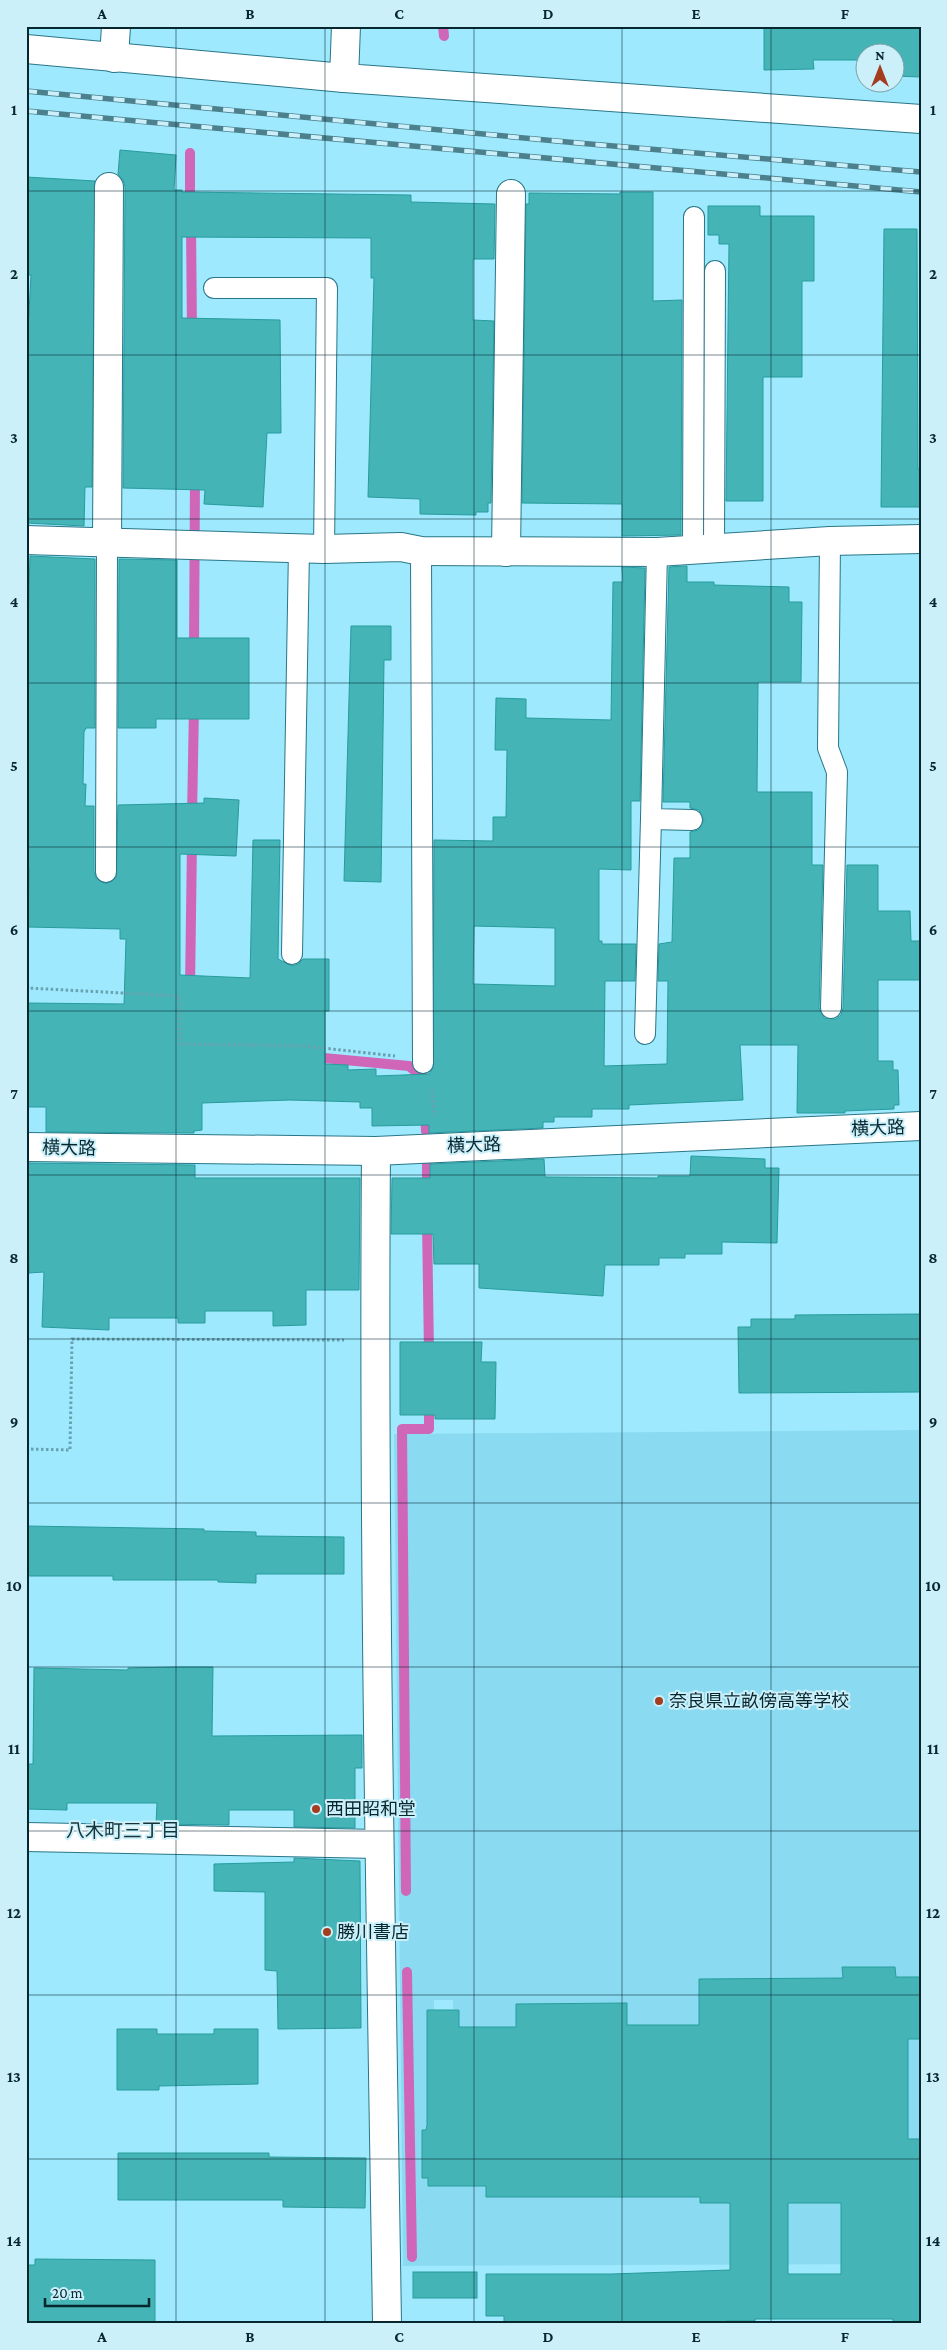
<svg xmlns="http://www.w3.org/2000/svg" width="947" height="2350" font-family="'Crimson Pro','Noto Sans JP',serif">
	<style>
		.built { fill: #8adbf1; fill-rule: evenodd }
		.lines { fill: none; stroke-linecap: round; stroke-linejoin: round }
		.stream { stroke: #cf66b8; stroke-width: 10 }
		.building { fill: #45b4b6; stroke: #279c9d; fill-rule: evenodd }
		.service-casing { stroke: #297688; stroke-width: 22 }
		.minor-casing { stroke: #297688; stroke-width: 30 }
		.tertiary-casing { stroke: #297688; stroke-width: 30 }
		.path { stroke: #67a2b1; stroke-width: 3; stroke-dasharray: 2.5 2.5; stroke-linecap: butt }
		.service { stroke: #fff; stroke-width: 20 }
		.minor { stroke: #fff; stroke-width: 28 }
		.tertiary { stroke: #fff; stroke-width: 28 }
		.rail-casing { stroke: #4c808d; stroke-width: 5.5 }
		.rail { stroke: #ccf0fa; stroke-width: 4; stroke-dasharray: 11; stroke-linecap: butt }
		.grid { fill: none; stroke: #07272f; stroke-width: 1; stroke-opacity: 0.55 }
		.poi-dot { fill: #a43c1e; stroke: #ccf0fa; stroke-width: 2 }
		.labels { text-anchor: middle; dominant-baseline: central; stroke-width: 4; stroke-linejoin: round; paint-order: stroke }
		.street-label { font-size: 18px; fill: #07272f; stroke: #ccf0fa }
		.poi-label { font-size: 18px; fill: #07272f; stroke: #ccf0fa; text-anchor: start }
		.neighbourhood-label { font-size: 19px; fill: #14333b; stroke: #ccf0fa }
		.neatline { fill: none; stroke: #07272f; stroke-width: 2 }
		.grid-label { font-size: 16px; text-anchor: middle; font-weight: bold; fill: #07272f }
	</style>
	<rect width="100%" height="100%" fill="#9ee9fd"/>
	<g class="built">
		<path d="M921,1430V1977H896L895,1967H842L843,1978L699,2039L627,2025V2003L516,2004V2027H485V2115L486,2197H660L854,2064L700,2203H921V2236H841V2260L921,2264L403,2266L394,1434ZM434,2000H453V2009H459V2100H427V2011L434,2010ZM426,2125H444L422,2178L426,2130Z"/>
		<polygon points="887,2039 921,2039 921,2139 883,2140"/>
	</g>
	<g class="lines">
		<g class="stream">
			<polyline points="443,26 444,36"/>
			<polyline points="190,153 190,204"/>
			<polyline points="191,224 192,332"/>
			<polyline points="194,652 195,476"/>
			<polyline points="192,817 194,706"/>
			<polyline points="190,989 192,841"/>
			<polyline points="313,1057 409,1066 424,1078 424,1085"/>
			<polyline points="425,1112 426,1131"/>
			<polyline points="427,1162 427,1192"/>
			<polyline points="427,1221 429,1354"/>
			<polyline points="406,1891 402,1429 429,1429 429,1401"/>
			<polyline points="407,1972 412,2257"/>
		</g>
	</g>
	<g class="building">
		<polygon points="764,26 921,26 921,77 894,76 894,52 864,52 864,60 813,60 814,69 764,70"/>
		<polygon points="120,150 176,155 174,190 182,190 182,192 411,195 411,202 495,204 494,259 473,259 473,320 494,321 491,503 488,503 488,512 476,512 476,515 420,514 420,499 368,497 374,278 371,278 371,238 182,237 182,318 280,320 281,433 267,433 263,507 204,504 205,490 123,488 125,187 123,180 118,174"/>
		<polygon points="26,177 95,181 92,487 85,487 84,526 26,523 26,331 28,331 31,275 26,275"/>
		<polygon points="620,192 653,192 653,301 682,300 681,535 622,536 622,504 522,503 526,204 529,204 529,193 620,194"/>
		<polygon points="708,206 760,206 760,216 814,216 814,281 802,281 802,377 763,377 763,501 726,501 729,244 719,244 719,235 708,235"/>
		<polygon points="884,229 917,229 918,469 921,469 921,507 881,507"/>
		<path d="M30,556L95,559V728H86L84,732L83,784H86L85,806H94V872L96,878L106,884L116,878L118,805L204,803V798L239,800L236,856L180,854V975L250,978L253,840H280L278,959L292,966L298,964L303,959H329V1011H325V1064L348,1065V1070L376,1069V1076L429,1074L433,1068L434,840L493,841V817H506L507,750H495L496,698L526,699V718L611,720L613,582H623L622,567L645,568L640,801H631V870L599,869V941H602V944H636L635,981H605L604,1066L667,1064L668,981H658L659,944L672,942L674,858H690V832L698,830L704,820L699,810L690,808V802H663L669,567L687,566V582H714V585L789,587V602H802L801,682H758L757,792H812V865H823L819,1008L824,1018L836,1019L841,1015L843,1008L847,865H878V911H910L911,941H921V980H878V1061H893V1070H898L899,1105H894V1109L845,1111V1113H797L798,1045H740L743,1100L629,1105V1109H592V1117H554V1122H543V1128L429,1133V1125L372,1126V1108H360V1102L290,1100L202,1103V1130L194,1131V1133L46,1132V1107H26V1003L124,1004L126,939H120V929L28,927L29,870L28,864H26V693ZM474,926L555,928V986L473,984Z"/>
		<polygon points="119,559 177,560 177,638 249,638 249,719 156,719 156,728 118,728"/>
		<polygon points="351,626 391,626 391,660 384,660 381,882 344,881"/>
		<polygon points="691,1156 765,1159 765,1168 779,1168 777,1243 722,1242 722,1254 685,1254 685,1258 659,1258 659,1265 605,1265 603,1296 479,1288 479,1264 434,1264 433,1234 391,1234 392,1178 430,1178 430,1164 544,1159 545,1177 658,1178 658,1176 690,1176"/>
		<polygon points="26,1163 195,1165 195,1178 360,1178 359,1290 306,1290 306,1325 273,1326 273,1311 205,1311 205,1323 178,1323 178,1318 109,1318 109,1330 42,1327 44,1272 29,1273"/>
		<polygon points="921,1314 921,1392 739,1393 738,1327 751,1327 751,1319 795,1319 795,1315"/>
		<polygon points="400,1342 482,1342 481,1362 496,1362 495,1419 435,1419 435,1415 400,1415"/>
		<polygon points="26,1526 204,1529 204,1531 256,1532 256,1536 344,1537 344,1574 256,1574 256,1583 218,1582 218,1580 113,1580 113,1576 26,1576"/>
		<polygon points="176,1667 213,1667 212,1736 362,1735 362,1768 355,1768 355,1828 294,1827 294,1810 229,1810 229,1825 156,1824 157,1803 67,1803 67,1810 26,1809 26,1764 33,1764 34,1668 128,1670 128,1668"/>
		<polygon points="294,1858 360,1861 361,2028 278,2029 277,1971 265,1970 265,1892 214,1891 214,1864 294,1862"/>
		<path d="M842,1967H895L896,1977H921V2039H908V2139H921V2324H893V2319H755V2321H726V2324H542V2322H504V2316H486V2274H611L730,2270V2203H700V2197H486V2186H428V2178H422V2130H426L427,2125V2010H459V2027H516V2004L627,2003V2025H699V1979L843,1978ZM788,2203H841V2274H788Z"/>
		<polygon points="117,2029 157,2029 157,2034 214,2034 214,2029 258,2029 258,2084 159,2086 159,2090 117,2090"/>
		<polygon points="118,2153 269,2153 269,2157 366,2158 365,2208 283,2207 283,2200 118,2200"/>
		<polygon points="35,2259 155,2260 155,2324 26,2324 26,2265 35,2265"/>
		<rect x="413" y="2272" width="64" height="26"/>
	</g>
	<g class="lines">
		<g class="service-casing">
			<g id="service">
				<polyline points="214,288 327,288 324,549"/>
				<polyline points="830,541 828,748 837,772 831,1008"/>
				<polyline points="714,549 715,271"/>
				<polyline points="421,551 423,1063"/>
				<polyline points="693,551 694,217"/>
				<polyline points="657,552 651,819 692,820"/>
				<polyline points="106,872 107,543"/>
				<polyline points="292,954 299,548"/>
				<polyline points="645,1034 651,819"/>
			</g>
		</g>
		<g class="minor-casing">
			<g id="minor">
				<polyline points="346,26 344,78 921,119"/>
				<polyline points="114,58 116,26"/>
				<polyline points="26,540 324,549 401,547 421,551 657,552 830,541 921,539"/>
				<polyline points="107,543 109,187"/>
				<polyline points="506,552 511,194"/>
				<polyline points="26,1147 376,1151 921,1126"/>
				<path d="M376,1151C373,1542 381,1933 387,2324"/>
				<polyline points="26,1837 379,1844"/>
			</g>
		</g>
		<g class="tertiary-casing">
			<polyline id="tertiary" points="26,49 344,78"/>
		</g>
		<g class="path">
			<polyline points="26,981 28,988 179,996 180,1044 305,1046 395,1056"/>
			<polyline points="432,1090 434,1116"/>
			<polyline points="26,1449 70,1450 72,1339 344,1340"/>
		</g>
		<use href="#service" class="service"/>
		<use href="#minor" class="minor"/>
		<use href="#tertiary" class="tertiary"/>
		<g class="rail-casing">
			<g id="rail">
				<polyline points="26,91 578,143 921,172"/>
				<polyline points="26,111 921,192"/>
			</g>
		</g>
		<use href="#rail" class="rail"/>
	</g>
	<path class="grid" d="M176,26V2324M325,26V2324M474,26V2324M622,26V2324M771,26V2324M26,191H921M26,355H921M26,519H921M26,683H921M26,847H921M26,1011H921M26,1175H921M26,1339H921M26,1503H921M26,1667H921M26,1831H921M26,1995H921M26,2159H921"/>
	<g class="poi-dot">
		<circle cx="659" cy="1701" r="5"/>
		<circle cx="316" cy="1809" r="5"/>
		<circle cx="327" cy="1932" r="5"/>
	</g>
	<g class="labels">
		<g class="street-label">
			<text transform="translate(878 1128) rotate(-2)">横大路</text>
			<text transform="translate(474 1145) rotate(-2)">横大路</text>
			<text transform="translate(69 1148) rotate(1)">横大路</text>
		</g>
		<g class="poi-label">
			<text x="669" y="1701">奈良県立畝傍高等学校</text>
			<text x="326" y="1809">西田昭和堂</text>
			<text x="337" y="1932">勝川書店</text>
		</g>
		<g class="neighbourhood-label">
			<text x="123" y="1830">八木町三丁目</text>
		</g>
	</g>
	<rect width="947" height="2350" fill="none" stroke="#ccf0fa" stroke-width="55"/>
	<g transform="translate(880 68)"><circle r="24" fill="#ccf0fa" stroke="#7da0a9"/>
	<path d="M0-4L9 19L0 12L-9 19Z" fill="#a43c1e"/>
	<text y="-8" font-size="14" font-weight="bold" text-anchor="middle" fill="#07272f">N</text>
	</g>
	<path d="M45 2298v8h104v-8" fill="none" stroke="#07272f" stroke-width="2.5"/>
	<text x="52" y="2298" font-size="15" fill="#07272f" stroke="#ccf0fa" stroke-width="4" paint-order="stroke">20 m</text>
	<rect x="28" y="28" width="892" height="2294" class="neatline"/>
	<g class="grid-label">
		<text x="102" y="19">A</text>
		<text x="250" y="19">B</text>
		<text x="399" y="19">C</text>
		<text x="548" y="19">D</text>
		<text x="696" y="19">E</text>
		<text x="845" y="19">F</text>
		<text x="14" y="115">1</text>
		<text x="933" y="115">1</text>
		<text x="14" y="279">2</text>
		<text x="933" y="279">2</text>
		<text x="14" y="443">3</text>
		<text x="933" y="443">3</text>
		<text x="14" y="607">4</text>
		<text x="933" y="607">4</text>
		<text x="14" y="771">5</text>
		<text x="933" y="771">5</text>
		<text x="14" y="935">6</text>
		<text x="933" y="935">6</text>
		<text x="14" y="1099">7</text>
		<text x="933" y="1099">7</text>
		<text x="14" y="1263">8</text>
		<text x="933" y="1263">8</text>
		<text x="14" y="1427">9</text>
		<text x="933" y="1427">9</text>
		<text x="14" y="1591">10</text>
		<text x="933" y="1591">10</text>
		<text x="14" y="1754">11</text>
		<text x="933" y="1754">11</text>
		<text x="14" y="1918">12</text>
		<text x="933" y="1918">12</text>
		<text x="14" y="2082">13</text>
		<text x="933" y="2082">13</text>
		<text x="14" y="2246">14</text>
		<text x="933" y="2246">14</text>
		<text x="102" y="2342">A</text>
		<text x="250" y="2342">B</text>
		<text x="399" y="2342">C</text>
		<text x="548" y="2342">D</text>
		<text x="696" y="2342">E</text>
		<text x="845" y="2342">F</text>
	</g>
</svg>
